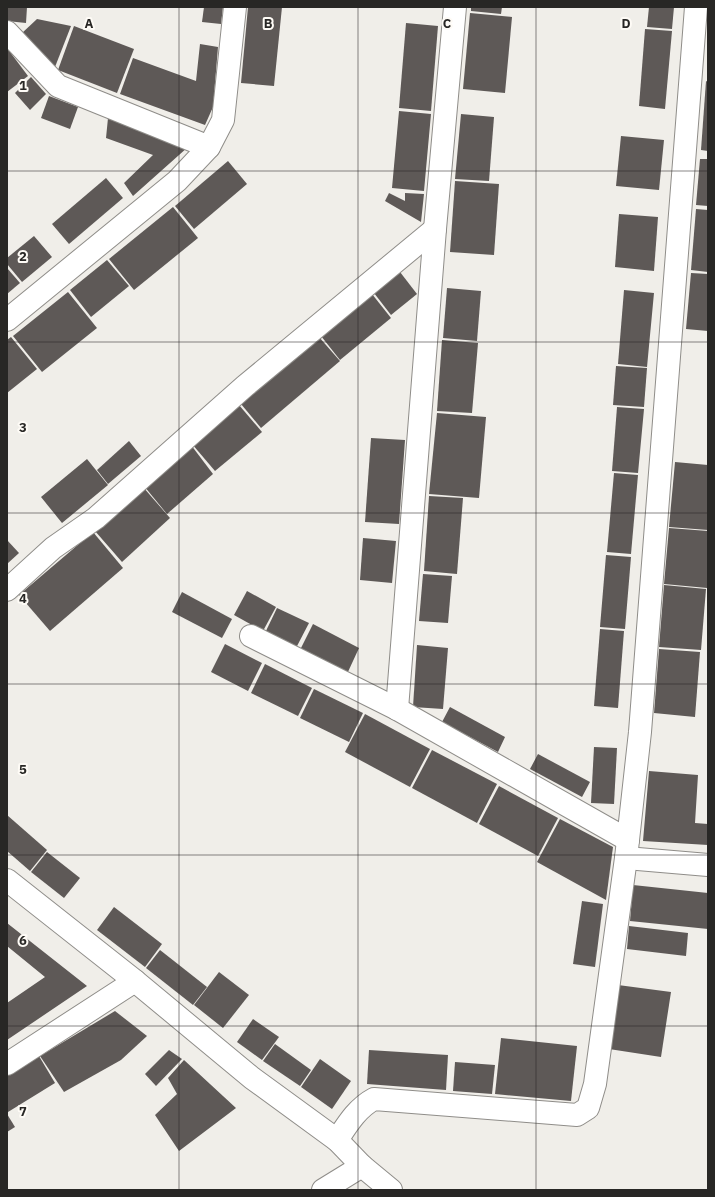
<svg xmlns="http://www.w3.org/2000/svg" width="715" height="1197" font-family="'IBM Plex Sans',sans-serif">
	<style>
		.building { fill: #5e5957 }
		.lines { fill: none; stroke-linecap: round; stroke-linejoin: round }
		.minor-casing { stroke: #8f8d89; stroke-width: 24 }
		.minor { stroke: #fff; stroke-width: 22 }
		.grid { fill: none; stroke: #282725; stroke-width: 1; stroke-opacity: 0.55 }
		.grid-label { font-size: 13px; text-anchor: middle; font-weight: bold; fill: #282725; stroke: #fefbf6; stroke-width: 4; stroke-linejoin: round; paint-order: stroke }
	</style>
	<rect width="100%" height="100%" fill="#f0eee9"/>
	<g class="building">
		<polygon points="7,7 27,7 26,23 7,21"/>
		<polygon points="204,7 223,7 221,24 202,22"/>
		<polygon points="248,7 282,7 274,86 241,83"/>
		<polygon points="471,7 502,7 501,14 471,11"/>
		<polygon points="649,7 674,7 672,29 647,27"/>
		<polygon points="470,13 512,17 505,93 463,89"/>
		<polygon points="37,19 71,26 55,67 21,34"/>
		<polygon points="406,23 438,26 431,111 399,108"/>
		<polygon points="74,26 134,49 117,93 58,70"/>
		<polygon points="645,29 672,31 665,109 639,106"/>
		<polygon points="200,44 218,47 213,107 205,125 120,94 133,58 196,81"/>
		<polygon points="7,48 28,76 7,92"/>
		<polygon points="31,77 46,94 30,110 15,93"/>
		<polygon points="706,81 708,82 708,151 701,150"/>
		<polygon points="49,96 78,107 70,129 41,118"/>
		<polygon points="399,111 431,114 424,191 392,188"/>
		<polygon points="461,114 494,117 489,181 455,179"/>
		<polygon points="108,118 188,147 133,196 124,183 153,155 106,138"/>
		<polygon points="621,136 664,140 659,190 616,186"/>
		<polygon points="700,159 708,159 708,206 696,205"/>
		<polygon points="228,161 247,184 194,229 175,206"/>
		<polygon points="106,178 123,198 69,244 52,224"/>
		<polygon points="455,181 499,184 494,255 450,252"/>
		<polygon points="389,193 405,201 405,193 424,194 421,222 385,201"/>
		<polygon points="173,207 198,238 134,290 109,259"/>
		<polygon points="696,209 708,210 708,272 691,270"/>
		<polygon points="619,214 658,217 654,271 615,267"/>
		<polygon points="34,236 52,257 22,282 7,264 7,258"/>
		<polygon points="107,260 129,286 91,317 70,290"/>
		<polygon points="7,268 20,283 7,294"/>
		<polygon points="400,272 417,294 391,315 374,293"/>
		<polygon points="691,273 708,274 708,331 686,329"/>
		<polygon points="447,288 481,291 477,341 443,338"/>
		<polygon points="624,290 654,293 647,367 618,364"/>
		<polygon points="68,292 97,328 42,372 13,336"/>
		<polygon points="372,294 391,318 340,360 321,336"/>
		<polygon points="11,337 37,369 7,393 7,340"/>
		<polygon points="319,337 340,361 261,428 241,404"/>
		<polygon points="442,340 478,343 472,413 437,411"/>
		<polygon points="616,366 647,368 644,407 613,405"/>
		<polygon points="239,405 262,432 215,471 192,444"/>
		<polygon points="617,407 644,409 638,473 612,471"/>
		<polygon points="437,413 486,417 479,498 429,494"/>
		<polygon points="371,438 405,440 399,524 365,522"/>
		<polygon points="129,441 141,456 108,484 97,470"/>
		<polygon points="191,445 213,474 167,514 144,486"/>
		<polygon points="87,459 108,485 62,523 41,497"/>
		<polygon points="675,462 708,465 708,530 669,527"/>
		<polygon points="614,473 638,475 631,554 607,552"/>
		<polygon points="143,487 170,518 122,562 95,531"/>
		<polygon points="429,496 463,498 457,574 424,571"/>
		<polygon points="669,528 708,531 707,588 664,584"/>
		<polygon points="93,532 123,568 50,631 19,595"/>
		<polygon points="363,538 396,541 392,583 360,580"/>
		<polygon points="7,540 19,553 7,564"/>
		<polygon points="606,555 631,557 625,629 600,627"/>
		<polygon points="423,574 452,576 448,623 419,621"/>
		<polygon points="664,585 706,589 701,650 659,647"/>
		<polygon points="247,591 276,607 263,631 234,615"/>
		<polygon points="182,592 232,619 222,638 172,612"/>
		<polygon points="277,608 309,623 296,648 265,633"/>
		<polygon points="313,624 359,648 347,674 300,650"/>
		<polygon points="600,629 624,631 618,708 594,706"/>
		<polygon points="225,644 262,663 248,691 211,672"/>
		<polygon points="417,645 448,648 443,709 413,707"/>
		<polygon points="659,649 700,652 695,717 654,713"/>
		<polygon points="265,664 312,688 298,716 251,693"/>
		<polygon points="314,689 363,713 349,742 300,718"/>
		<polygon points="450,707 505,737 498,752 442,722"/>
		<polygon points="365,714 430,749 410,787 345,752"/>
		<polygon points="594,747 617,748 614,804 591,803"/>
		<polygon points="432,750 497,784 477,823 412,788"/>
		<polygon points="538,754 590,782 582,797 530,769"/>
		<polygon points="649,771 698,775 695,823 708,824 708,845 643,841"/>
		<polygon points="499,786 558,818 538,856 479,824"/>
		<polygon points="7,815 47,850 30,871 7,851"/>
		<polygon points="560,819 613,847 606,900 537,862"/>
		<polygon points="47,852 80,878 64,898 31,872"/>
		<polygon points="633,885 708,893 708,929 630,921"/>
		<polygon points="582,901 603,904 595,967 573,964"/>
		<polygon points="114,907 162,944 145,967 97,930"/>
		<polygon points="7,923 87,986 7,1040 7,1003 45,977 7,946"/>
		<polygon points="629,926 688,933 686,956 627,949"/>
		<polygon points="160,950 207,987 193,1005 146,968"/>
		<polygon points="219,972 249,995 223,1028 194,1005"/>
		<polygon points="618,985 671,992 661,1057 609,1049"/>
		<polygon points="115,1011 147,1036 121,1060 64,1092 40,1056"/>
		<polygon points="253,1019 279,1037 262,1060 237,1042"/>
		<polygon points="501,1038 577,1046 571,1101 495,1094"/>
		<polygon points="275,1044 311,1070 300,1086 263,1061"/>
		<polygon points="169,1050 182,1059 156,1086 145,1074"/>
		<polygon points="369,1050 448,1055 446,1090 367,1084"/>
		<polygon points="39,1056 55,1083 8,1112 7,1076"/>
		<polygon points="320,1059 351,1081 332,1109 301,1087"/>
		<polygon points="184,1060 236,1108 179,1151 155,1115 177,1094 168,1078"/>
		<polygon points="455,1062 495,1065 492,1094 453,1091"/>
		<polygon points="7,1114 15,1127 7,1132"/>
	</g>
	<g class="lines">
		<g class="minor-casing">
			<g id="minor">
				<polyline points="7,32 58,86 209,147"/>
				<polyline points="7,320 177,181 209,147 223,120 235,7"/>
				<polyline points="7,590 53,548 96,518 245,386 435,229"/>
				<polyline points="251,636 397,709 628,840"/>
				<polyline points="397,709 435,229 455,7"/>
				<polyline points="626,858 708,865"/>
				<polyline points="7,880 135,981 252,1078 337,1140 362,1166 391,1190"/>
				<polyline points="7,1064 135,981"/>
				<path d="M337,1140C347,1125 357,1108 374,1099L577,1115L588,1108L595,1084L626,858L640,732L696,7"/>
				<polyline points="323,1190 362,1166"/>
			</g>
		</g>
		<use href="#minor" class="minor"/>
	</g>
	<path class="grid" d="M179,7V1190M358,7V1190M536,7V1190M7,171H708M7,342H708M7,513H708M7,684H708M7,855H708M7,1026H708"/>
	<g class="grid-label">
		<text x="89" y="28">A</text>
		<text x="268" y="28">B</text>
		<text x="447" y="28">C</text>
		<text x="626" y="28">D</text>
		<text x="23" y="90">1</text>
		<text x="23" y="261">2</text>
		<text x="23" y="432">3</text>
		<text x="23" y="603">4</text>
		<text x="23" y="774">5</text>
		<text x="23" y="945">6</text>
		<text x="23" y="1116">7</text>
	</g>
	<rect width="715" height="1197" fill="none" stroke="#282725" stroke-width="16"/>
</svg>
